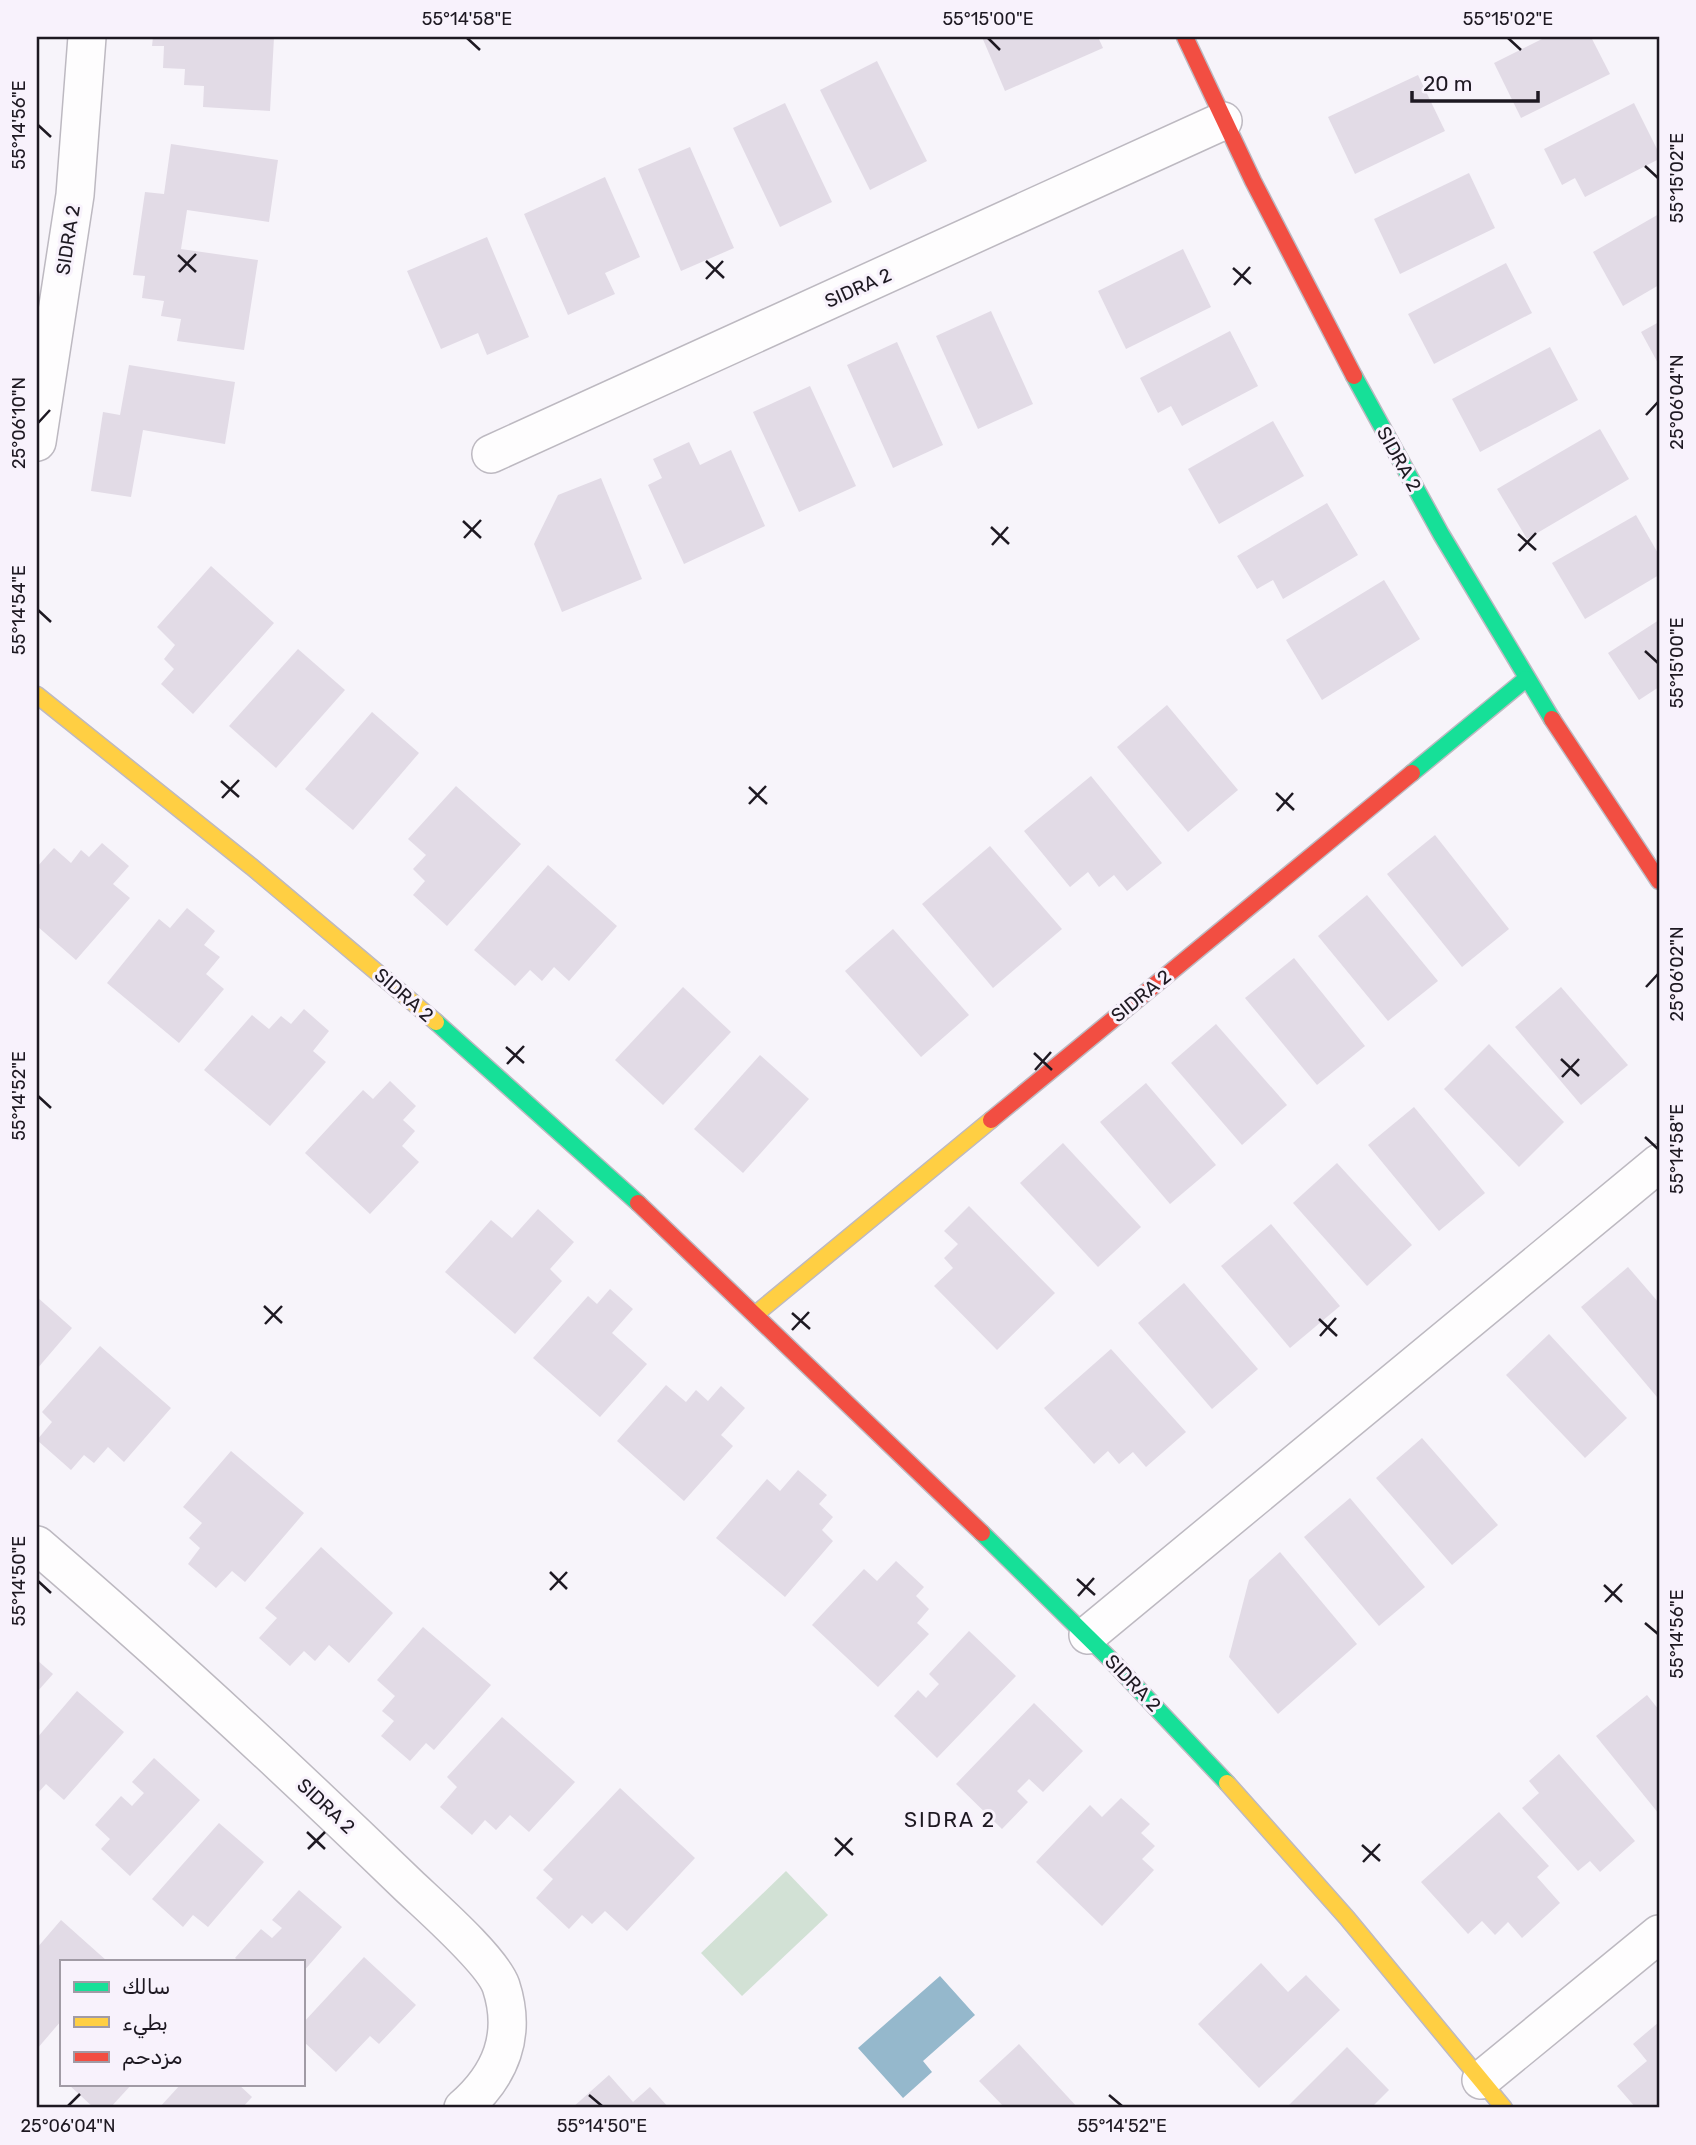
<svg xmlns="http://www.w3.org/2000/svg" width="1696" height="2145" font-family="Rubik,'Noto Sans Arabic',sans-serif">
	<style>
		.green { fill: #d2e1d5 }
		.water { fill: #95b8cc }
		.building { fill: #e2dbe6 }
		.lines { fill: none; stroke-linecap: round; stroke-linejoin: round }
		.street-casing { stroke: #bdb9c1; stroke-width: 40 }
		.fast-casing { stroke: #bdb9c1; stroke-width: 19 }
		.slow-casing { stroke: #bdb9c1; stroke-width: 19 }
		.jam-casing { stroke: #bdb9c1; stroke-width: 19 }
		.street { stroke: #fefdfe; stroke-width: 37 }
		.fast { stroke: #16e098; stroke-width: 16 }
		.slow { stroke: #ffcf43; stroke-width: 16 }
		.jam { stroke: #f24e42; stroke-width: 16 }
		.ticks { fill: none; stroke: #1e1922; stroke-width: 2.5 }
		.labels { text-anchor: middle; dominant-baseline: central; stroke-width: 6; stroke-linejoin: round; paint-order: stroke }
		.street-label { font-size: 19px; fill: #1e1922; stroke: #f8f2fc }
		.neighbourhood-label { font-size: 21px; letter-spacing: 2px; fill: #1e1922; stroke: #f8f2fc }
		.neatline { fill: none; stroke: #1e1922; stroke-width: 2.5 }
		.ticks-label { font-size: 18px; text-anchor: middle; fill: #1e1922 }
	</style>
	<rect width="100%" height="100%" fill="#f7f4fa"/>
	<polygon class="green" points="786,1871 828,1915 742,1996 701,1953"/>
	<polygon class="water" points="940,1976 975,2015 923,2061 932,2072 903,2098 858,2048"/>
	<g class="building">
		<polygon points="153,37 274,37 270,111 203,107 204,86 184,85 185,69 163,68 164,46 152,46"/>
		<polygon points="982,37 1098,37 1103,48 1005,91"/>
		<polygon points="1546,37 1591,37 1610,74 1521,118 1494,63"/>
		<polygon points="877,61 927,161 870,190 820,90"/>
		<polygon points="1418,75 1445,131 1355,174 1328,117"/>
		<polygon points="785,103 832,202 780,227 733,128"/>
		<polygon points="1634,103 1659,153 1659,159 1585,197 1575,178 1562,185 1544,149"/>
		<polygon points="171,144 278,160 269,222 187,210 181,249 258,260 244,350 177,341 181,319 161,316 164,301 142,298 145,276 133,275 145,192 164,194"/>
		<polygon points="690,147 734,248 681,271 638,169"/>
		<polygon points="1469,173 1495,228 1400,274 1374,219"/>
		<polygon points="605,177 640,257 605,273 615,294 568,315 524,214"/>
		<polygon points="1659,214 1659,285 1623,306 1593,252"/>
		<polygon points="487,237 529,337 487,355 478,333 441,349 407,271"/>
		<polygon points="1183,249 1211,307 1126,349 1098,291"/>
		<polygon points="1506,263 1532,313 1434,364 1408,314"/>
		<polygon points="991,311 1033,404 978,429 936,336"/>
		<polygon points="1659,322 1659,365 1641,332"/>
		<polygon points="1230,331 1258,386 1182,426 1171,406 1158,413 1140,378"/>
		<polygon points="897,342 943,445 893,468 847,365"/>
		<polygon points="1550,347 1578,400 1480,452 1452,399"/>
		<polygon points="129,365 235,382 225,444 143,430 131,497 91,491 103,412 120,415"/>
		<polygon points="810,386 856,486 799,512 753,412"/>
		<polygon points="1273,421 1304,476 1219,524 1188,469"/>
		<polygon points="1600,429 1629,479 1527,539 1497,489"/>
		<polygon points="689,442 700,465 731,450 765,526 684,564 648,485 662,478 653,459"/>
		<polygon points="601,478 642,579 562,612 534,544 558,495"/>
		<polygon points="1327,503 1358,555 1283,599 1273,580 1257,589 1237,556"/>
		<polygon points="1636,515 1659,555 1659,575 1585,619 1552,563"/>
		<polygon points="211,566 274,623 193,714 161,684 174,669 164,659 175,645 157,627"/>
		<polygon points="1384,580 1420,639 1322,700 1286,640"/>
		<polygon points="1659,620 1659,687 1639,700 1608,653"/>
		<polygon points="298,649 345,690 276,768 229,726"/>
		<polygon points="1167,705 1238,790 1188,832 1117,747"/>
		<polygon points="372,712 419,753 353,830 305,789"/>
		<polygon points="1091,776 1162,863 1127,891 1114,875 1099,887 1088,872 1070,887 1024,831"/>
		<polygon points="456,786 521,844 447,926 413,895 425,881 413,869 426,855 408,839"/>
		<polygon points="1435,835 1509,929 1462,967 1387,874"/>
		<polygon points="102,843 129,866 113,884 130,898 76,960 37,926 37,867 54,848 71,863 81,850 89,857"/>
		<polygon points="990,846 1062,929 993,988 922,904"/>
		<polygon points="548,865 617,926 569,981 554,967 542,981 530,970 515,986 474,950"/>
		<polygon points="1367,895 1438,981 1388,1021 1318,936"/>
		<polygon points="187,908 215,931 204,945 220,957 206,974 224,989 179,1043 107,983 159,919 170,928"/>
		<polygon points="893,929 969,1015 921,1057 845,971"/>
		<polygon points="1294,958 1365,1046 1317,1085 1245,998"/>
		<polygon points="683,987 731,1032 663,1105 615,1060"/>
		<polygon points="1561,987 1628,1065 1581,1105 1515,1027"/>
		<polygon points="304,1009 329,1031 313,1051 326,1062 270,1126 204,1070 252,1015 269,1029 281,1016 291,1024"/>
		<polygon points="1216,1024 1287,1105 1242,1145 1171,1063"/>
		<polygon points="1489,1044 1564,1122 1519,1167 1444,1089"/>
		<polygon points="760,1055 809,1099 743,1173 694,1129"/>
		<polygon points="390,1081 416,1106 403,1120 415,1131 402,1146 419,1162 370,1214 305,1153 363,1090 373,1099"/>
		<polygon points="1146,1083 1216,1165 1170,1204 1100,1122"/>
		<polygon points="1414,1107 1485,1193 1439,1231 1368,1145"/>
		<polygon points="1063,1143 1141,1227 1098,1267 1020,1183"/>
		<polygon points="1337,1163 1412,1245 1367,1286 1293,1203"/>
		<polygon points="969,1206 1055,1293 997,1350 934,1286 953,1268 944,1258 958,1244 944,1231"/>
		<polygon points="538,1209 574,1242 550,1269 562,1281 515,1334 445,1272 491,1220 512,1238"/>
		<polygon points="1271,1224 1340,1306 1290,1348 1221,1266"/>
		<polygon points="1628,1267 1659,1303 1659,1395 1657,1397 1581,1307"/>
		<polygon points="1184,1283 1258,1369 1212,1409 1138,1323"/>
		<polygon points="610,1289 633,1309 612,1333 647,1364 600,1417 533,1358 588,1296 597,1304"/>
		<polygon points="37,1297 72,1328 37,1369"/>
		<polygon points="1549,1334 1627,1418 1585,1458 1506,1375"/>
		<polygon points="100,1346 171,1408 124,1462 108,1447 94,1463 84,1455 71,1470 37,1440 52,1422 42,1412"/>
		<polygon points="1111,1349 1186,1432 1146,1467 1133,1452 1119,1464 1108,1451 1094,1464 1044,1408"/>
		<polygon points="666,1385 686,1402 696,1390 708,1401 721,1386 745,1408 721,1435 733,1446 684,1501 617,1441"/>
		<polygon points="1422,1438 1498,1525 1452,1565 1376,1478"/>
		<polygon points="231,1451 304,1513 245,1582 232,1571 216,1588 188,1564 200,1548 189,1538 202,1523 183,1507"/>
		<polygon points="798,1470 827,1495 819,1504 833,1517 822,1530 833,1541 785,1597 716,1538 767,1479 780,1491"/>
		<polygon points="1350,1498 1425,1587 1379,1626 1304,1537"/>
		<polygon points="321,1547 393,1613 349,1663 329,1645 315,1661 304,1651 290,1666 259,1638 277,1618 265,1608"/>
		<polygon points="1280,1552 1357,1644 1278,1714 1229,1657 1249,1580"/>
		<polygon points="896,1561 924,1587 916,1596 929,1609 917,1623 929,1634 878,1687 812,1625 864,1569 877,1581"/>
		<polygon points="423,1627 491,1685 434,1750 426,1743 410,1761 381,1736 394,1721 382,1711 395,1696 377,1680"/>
		<polygon points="969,1631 1016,1676 937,1758 894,1716 918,1690 926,1698 939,1684 929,1674"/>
		<polygon points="37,1660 53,1674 37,1692"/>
		<polygon points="77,1691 124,1732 64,1800 46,1784 37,1794 37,1738"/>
		<polygon points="1647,1695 1659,1710 1659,1814 1596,1736"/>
		<polygon points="1034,1703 1083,1751 1043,1792 1029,1779 1017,1791 1028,1802 1002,1829 956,1784"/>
		<polygon points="502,1717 575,1782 529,1832 510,1815 496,1830 485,1820 472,1835 440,1807 457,1787 447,1777"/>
		<polygon points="1559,1754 1635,1841 1600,1872 1590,1861 1578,1871 1522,1808 1539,1793 1529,1781"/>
		<polygon points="154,1758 200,1800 130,1876 101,1849 110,1839 95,1825 121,1796 132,1806 144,1793 132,1782"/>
		<polygon points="620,1788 695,1858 627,1931 605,1911 592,1924 582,1915 569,1929 536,1898 553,1879 543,1870"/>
		<polygon points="1121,1798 1150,1824 1141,1833 1155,1846 1142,1859 1154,1870 1102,1926 1036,1862 1090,1805 1102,1817"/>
		<polygon points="1499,1812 1549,1866 1537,1877 1560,1903 1522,1938 1508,1922 1495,1935 1482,1921 1468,1934 1421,1882"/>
		<polygon points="219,1823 264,1862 208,1927 193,1915 183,1927 152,1899"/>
		<polygon points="299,1890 342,1927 303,1972 303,1961 239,1961 235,1958 261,1929 272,1938 282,1928 272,1920"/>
		<polygon points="61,1920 107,1961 61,1961 61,2021 37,2049 37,1948"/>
		<polygon points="364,1957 416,2005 379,2044 370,2036 336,2072 303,2041 303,2023"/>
		<polygon points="1261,1963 1288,1992 1306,1975 1340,2010 1259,2088 1198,2024"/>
		<polygon points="1659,2022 1659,2108 1636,2108 1617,2086 1647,2061 1633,2044"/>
		<polygon points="1019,2044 1078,2108 1005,2108 979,2081"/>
		<polygon points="1347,2047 1389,2090 1371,2108 1286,2108"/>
		<polygon points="609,2075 633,2102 650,2087 669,2108 572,2108"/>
		<polygon points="68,2084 132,2084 110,2108 94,2108"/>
		<polygon points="181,2084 238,2084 252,2097 242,2108 159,2108"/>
	</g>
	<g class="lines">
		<g class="street-casing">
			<g id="street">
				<polyline points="37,442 75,195 87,37"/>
				<polyline points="491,454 1223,121"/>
				<path d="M37,1545C164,1654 287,1768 408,1885C430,1906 492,1960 501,1986C517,2035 501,2075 463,2108"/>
				<polyline points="1088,1635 1659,1163"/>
				<polyline points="1481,2080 1659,1934"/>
			</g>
		</g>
		<g class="fast-casing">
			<g id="fast">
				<polyline points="1354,376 1441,534 1552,719"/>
				<polyline points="1412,773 1526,679"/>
				<polyline points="436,1022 638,1203"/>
				<polyline points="982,1533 1110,1659 1227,1783"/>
			</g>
		</g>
		<g class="slow-casing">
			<g id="slow">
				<polyline points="37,695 252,867 436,1022"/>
				<polyline points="757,1313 991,1120"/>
				<polyline points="1227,1783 1347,1918 1504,2108"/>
			</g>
		</g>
		<g class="jam-casing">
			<g id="jam">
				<polyline points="1185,37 1253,181 1354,376"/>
				<polyline points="1552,719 1659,881"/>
				<polyline points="991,1120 1412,773"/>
				<polyline points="638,1203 982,1533"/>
			</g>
		</g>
		<use href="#street" class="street"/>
		<use href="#fast" class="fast"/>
		<use href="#slow" class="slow"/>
		<use href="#jam" class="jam"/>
	</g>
	<path class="ticks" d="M467,38L480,50M988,38L1000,50M1508,38L1521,50M38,125L51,137M1645,166L1658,178M178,255L196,272M706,261L724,278M1233,268L1251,284M179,272L196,254M706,279L723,261M1234,285L1250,267M1646,415L1658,402M38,423L50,410M463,521L481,538M991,527L1009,544M1518,534L1536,550M464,538L481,520M992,545L1008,527M1519,551L1536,533M38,610L51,622M1645,651L1658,663M221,781L239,797M749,787L767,804M1276,793L1294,810M222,798L239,780M749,804L766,786M1277,811L1293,793M1646,987L1658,974M506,1047L524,1063M1034,1053L1052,1070M1561,1059L1579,1076M507,1064L524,1046M1035,1070L1051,1052M1562,1077L1579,1059M38,1096L51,1108M1645,1137L1658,1149M264,1306L282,1323M792,1313L810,1329M1319,1319L1337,1336M265,1324L282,1306M792,1330L809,1312M1320,1336L1336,1318M550,1572L567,1589M1077,1579L1095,1595M38,1581L51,1593M1604,1585L1622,1602M550,1590L567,1572M1078,1596L1094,1578M1605,1602L1622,1584M1645,1623L1658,1634M307,1832L325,1849M835,1838L853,1855M1362,1845L1380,1861M308,1849L325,1832M835,1856L852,1838M1363,1862L1380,1844M589,2095L602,2106M1109,2095L1122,2106M68,2106L80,2094"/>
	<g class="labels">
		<g class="street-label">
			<text transform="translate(68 240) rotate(-81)">SIDRA 2</text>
			<text transform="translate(858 288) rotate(-24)">SIDRA 2</text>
			<text transform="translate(1399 459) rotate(61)">SIDRA 2</text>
			<text transform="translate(404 995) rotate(41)">SIDRA 2</text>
			<text transform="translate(1141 996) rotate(-39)">SIDRA 2</text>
			<text transform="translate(1133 1683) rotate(46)">SIDRA 2</text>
			<text transform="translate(326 1806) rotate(43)">SIDRA 2</text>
		</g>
		<g class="neighbourhood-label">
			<text x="950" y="1819">SIDRA 2</text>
		</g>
	</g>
	<rect width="1696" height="2145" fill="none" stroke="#f8f2fc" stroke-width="77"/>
	<rect x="60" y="1960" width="245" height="126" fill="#f8f2fc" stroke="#a19ba5" stroke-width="2"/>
	<rect x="74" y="1982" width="35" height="10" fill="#16e098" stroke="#a19ba5" stroke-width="2"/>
	<text x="122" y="1994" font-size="21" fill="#1e1922">سالك</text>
	<rect x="74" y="2017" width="35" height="10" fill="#ffcf43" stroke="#a19ba5" stroke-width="2"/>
	<text x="122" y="2030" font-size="21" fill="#1e1922">بطيء</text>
	<rect x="74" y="2052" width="35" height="10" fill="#f24e42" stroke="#a19ba5" stroke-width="2"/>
	<text x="122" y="2064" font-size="21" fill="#1e1922">مزدحم</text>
	<path d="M1412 91v10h126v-10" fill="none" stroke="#1e1922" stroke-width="3.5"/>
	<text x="1423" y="91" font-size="21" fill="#1e1922" stroke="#f8f2fc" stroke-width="5" paint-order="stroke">20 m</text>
	<rect x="38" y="38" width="1620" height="2068" class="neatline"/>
	<g class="ticks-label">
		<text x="467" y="25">55°14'58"E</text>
		<text x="988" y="25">55°15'00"E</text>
		<text x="1508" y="25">55°15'02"E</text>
		<text transform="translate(19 125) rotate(-90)" y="6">55°14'56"E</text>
		<text transform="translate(1677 178) rotate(-90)" y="6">55°15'02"E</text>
		<text transform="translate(1677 402) rotate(-90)" y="6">25°06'04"N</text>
		<text transform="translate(19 423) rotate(-90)" y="6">25°06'10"N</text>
		<text transform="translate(19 610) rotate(-90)" y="6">55°14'54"E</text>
		<text transform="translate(1677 663) rotate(-90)" y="6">55°15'00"E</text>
		<text transform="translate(1677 974) rotate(-90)" y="6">25°06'02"N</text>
		<text transform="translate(19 1096) rotate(-90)" y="6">55°14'52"E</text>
		<text transform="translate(1677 1149) rotate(-90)" y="6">55°14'58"E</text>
		<text transform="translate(19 1581) rotate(-90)" y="6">55°14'50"E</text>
		<text transform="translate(1677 1634) rotate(-90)" y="6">55°14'56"E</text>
		<text x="68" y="2132">25°06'04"N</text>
		<text x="602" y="2132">55°14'50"E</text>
		<text x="1122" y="2132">55°14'52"E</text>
	</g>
</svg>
